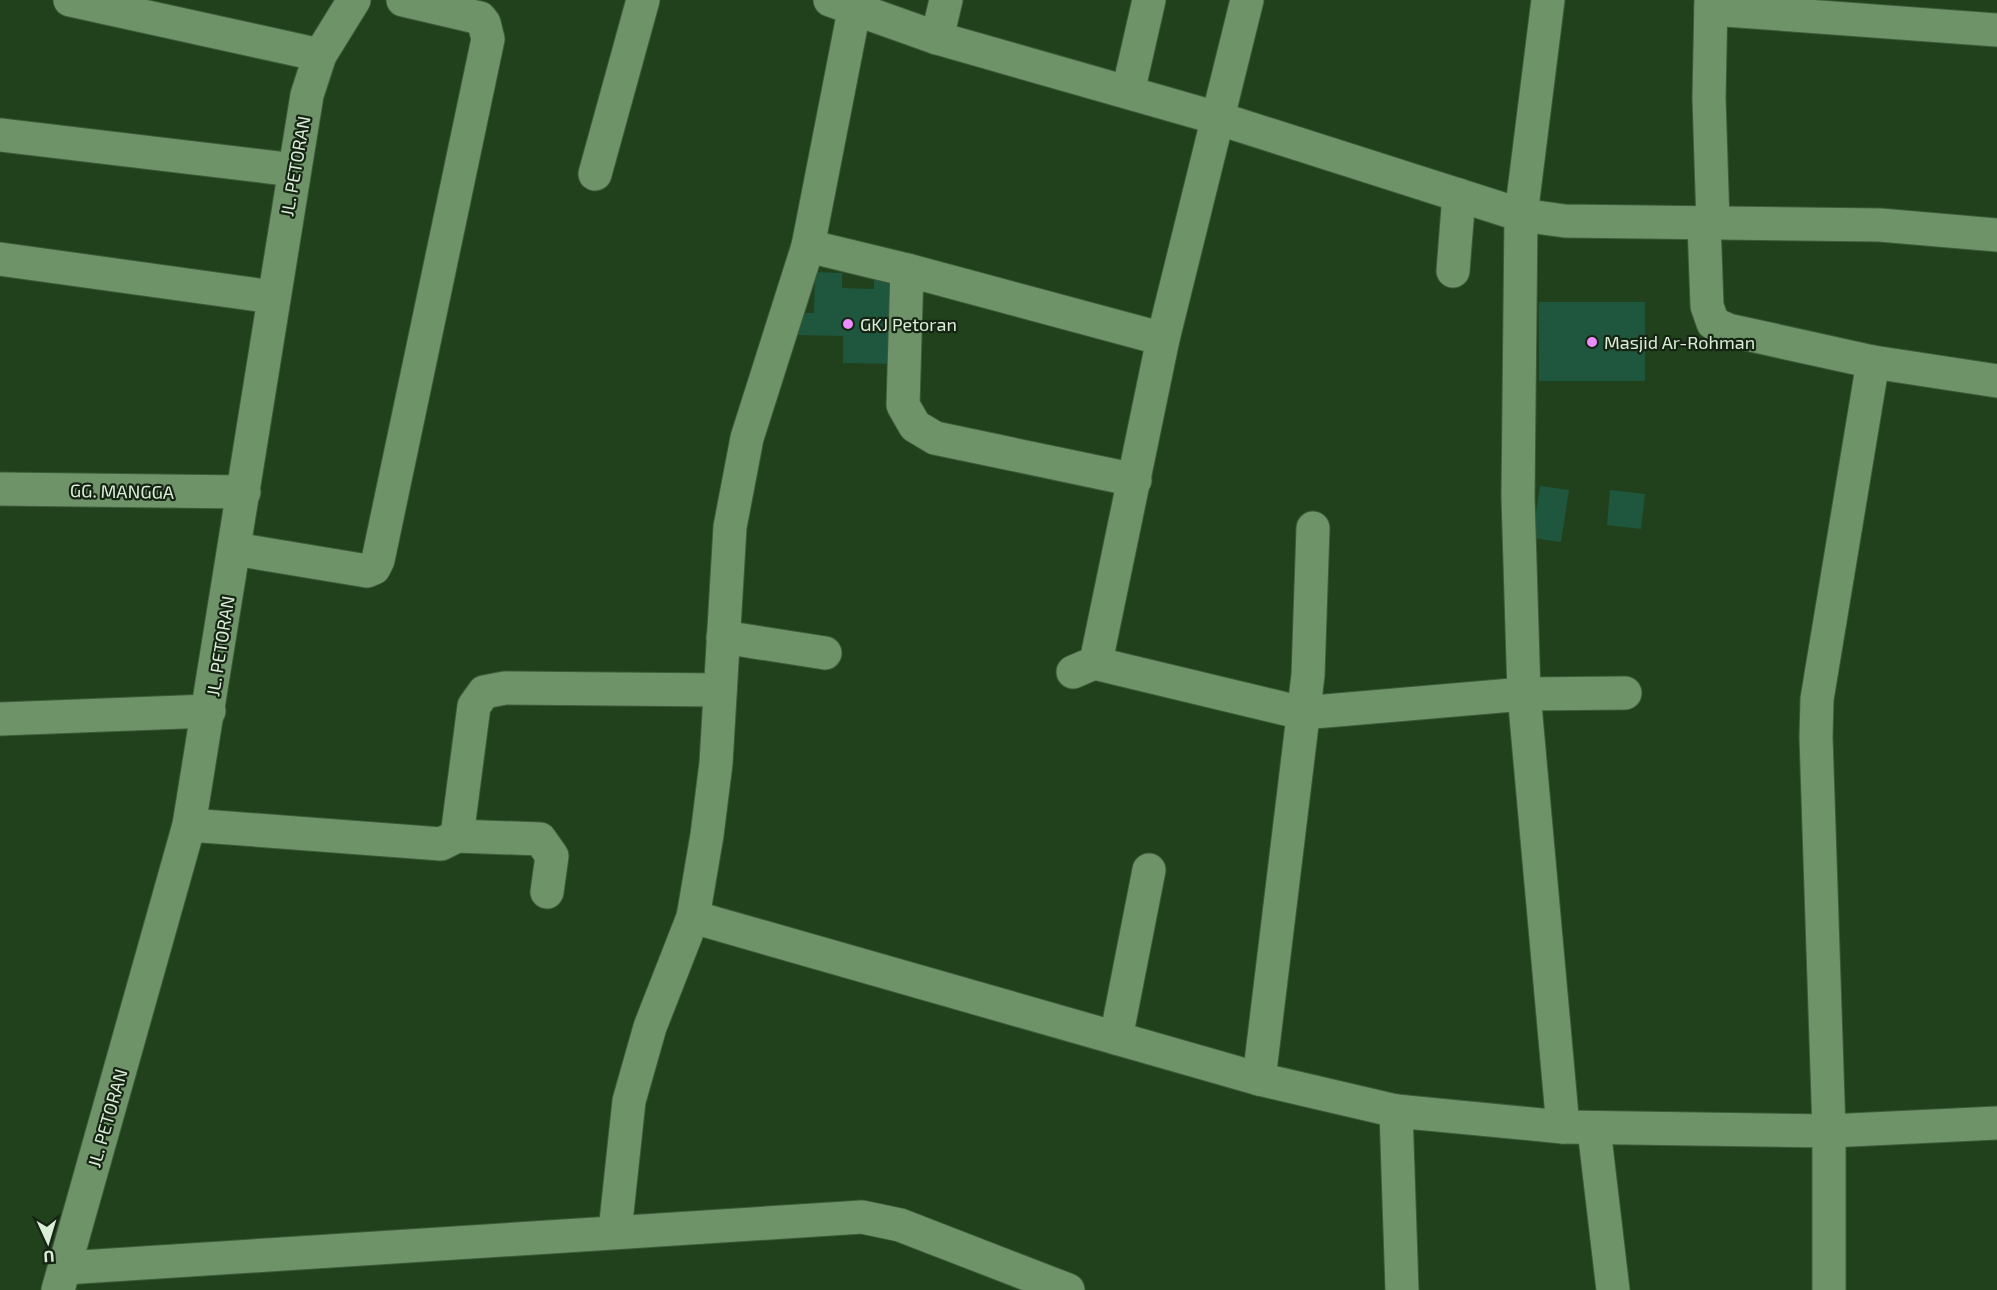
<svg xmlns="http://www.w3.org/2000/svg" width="1997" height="1290" font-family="'Exo 2',sans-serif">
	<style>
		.building { fill: #1e573e }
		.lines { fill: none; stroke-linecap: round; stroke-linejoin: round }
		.minor-casing { stroke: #3d5b3a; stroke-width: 35 }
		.minor { stroke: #6f9369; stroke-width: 33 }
		.poi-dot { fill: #eb8dfc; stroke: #152413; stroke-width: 2 }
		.labels { text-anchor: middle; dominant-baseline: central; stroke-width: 4.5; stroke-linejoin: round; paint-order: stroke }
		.street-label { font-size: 18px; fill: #dbefd8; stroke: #152413 }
		.poi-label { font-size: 18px; fill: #dbefd8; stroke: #152413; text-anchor: start }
	</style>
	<rect width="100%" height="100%" fill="#20411b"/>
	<g class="building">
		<polygon points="815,272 842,273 842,288 874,289 874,279 891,280 899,364 843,363 843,336 796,335 796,313 814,313"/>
		<rect x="1539" y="302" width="106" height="79"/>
		<polygon points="1540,486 1569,490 1561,542 1532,538"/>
		<polygon points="1610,490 1645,494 1641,529 1607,525"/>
	</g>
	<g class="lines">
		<g class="minor-casing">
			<g id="minor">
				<polyline points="70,0 320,55"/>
				<polyline points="830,0 937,38 1217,118 1521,215 1565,221 1880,225 1997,235"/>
				<polyline points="1711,0 1709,98 1713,223"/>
				<polyline points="1711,9 1997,30"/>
				<polyline points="937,38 946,0"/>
				<polyline points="1128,92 1149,0"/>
				<polyline points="0,135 294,170"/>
				<polyline points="595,174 643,0"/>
				<polyline points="1704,223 1707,306 1713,323 1728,330 1873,362 1997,381"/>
				<polyline points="808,246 907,270 1163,339"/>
				<polyline points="0,259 273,297"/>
				<polyline points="907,270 903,405 915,426 935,438 1135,480"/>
				<polyline points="1453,271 1459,195"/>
				<polyline points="0,489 244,492"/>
				<polyline points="235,549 367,571 374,568 378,560 488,39 484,23 480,18 403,0"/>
				<polyline points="723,637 825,653"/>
				<polyline points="1094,663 1302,713 1524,694 1625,693"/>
				<polyline points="1073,672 1094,663 1097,657 1163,339 1247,0"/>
				<polyline points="0,719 209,711"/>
				<polyline points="189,825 441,844 457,836 540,839 552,856 547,892"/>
				<polyline points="457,836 474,706 484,692 505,688 720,690"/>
				<polyline points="693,917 1259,1079 1396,1111"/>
				<polyline points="1116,1038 1149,870"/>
				<polyline points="1259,1079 1308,675 1313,528"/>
				<polyline points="1563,1127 1829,1131 1997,1123"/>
				<polyline points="1594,1129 1613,1290"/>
				<polyline points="615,1231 629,1101 650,1027 693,917 707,835 716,763 730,527 747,438 808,246 854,11"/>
				<polyline points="65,1268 862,1217 900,1225 1068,1290"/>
				<polyline points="58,1290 189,825 307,95 320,55 354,0"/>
				<polyline points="1402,1290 1396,1111 1563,1127 1524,694 1518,497 1521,215 1548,0"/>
				<polyline points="1829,1290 1829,1131 1816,737 1817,699 1873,362"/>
			</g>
		</g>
		<use href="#minor" class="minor"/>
	</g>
	<g class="poi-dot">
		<circle cx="848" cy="324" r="6"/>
		<circle cx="1592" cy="342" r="6"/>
	</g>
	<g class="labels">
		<g class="street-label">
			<text transform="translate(295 166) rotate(-80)">JL. PETORAN</text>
			<text transform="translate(122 491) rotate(1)">GG. MANGGA</text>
			<text transform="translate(220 646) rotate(-81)">JL. PETORAN</text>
			<text transform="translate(107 1118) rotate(-74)">JL. PETORAN</text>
		</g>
		<g class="poi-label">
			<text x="860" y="324">GKJ Petoran</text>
			<text x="1604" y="342">Masjid Ar-Rohman</text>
		</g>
	</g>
	<g transform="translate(48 1242) rotate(176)" stroke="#152413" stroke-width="4.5" paint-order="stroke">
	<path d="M0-4.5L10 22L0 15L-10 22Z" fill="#dbefd8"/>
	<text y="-9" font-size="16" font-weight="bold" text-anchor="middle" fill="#dbefd8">U</text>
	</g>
</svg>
